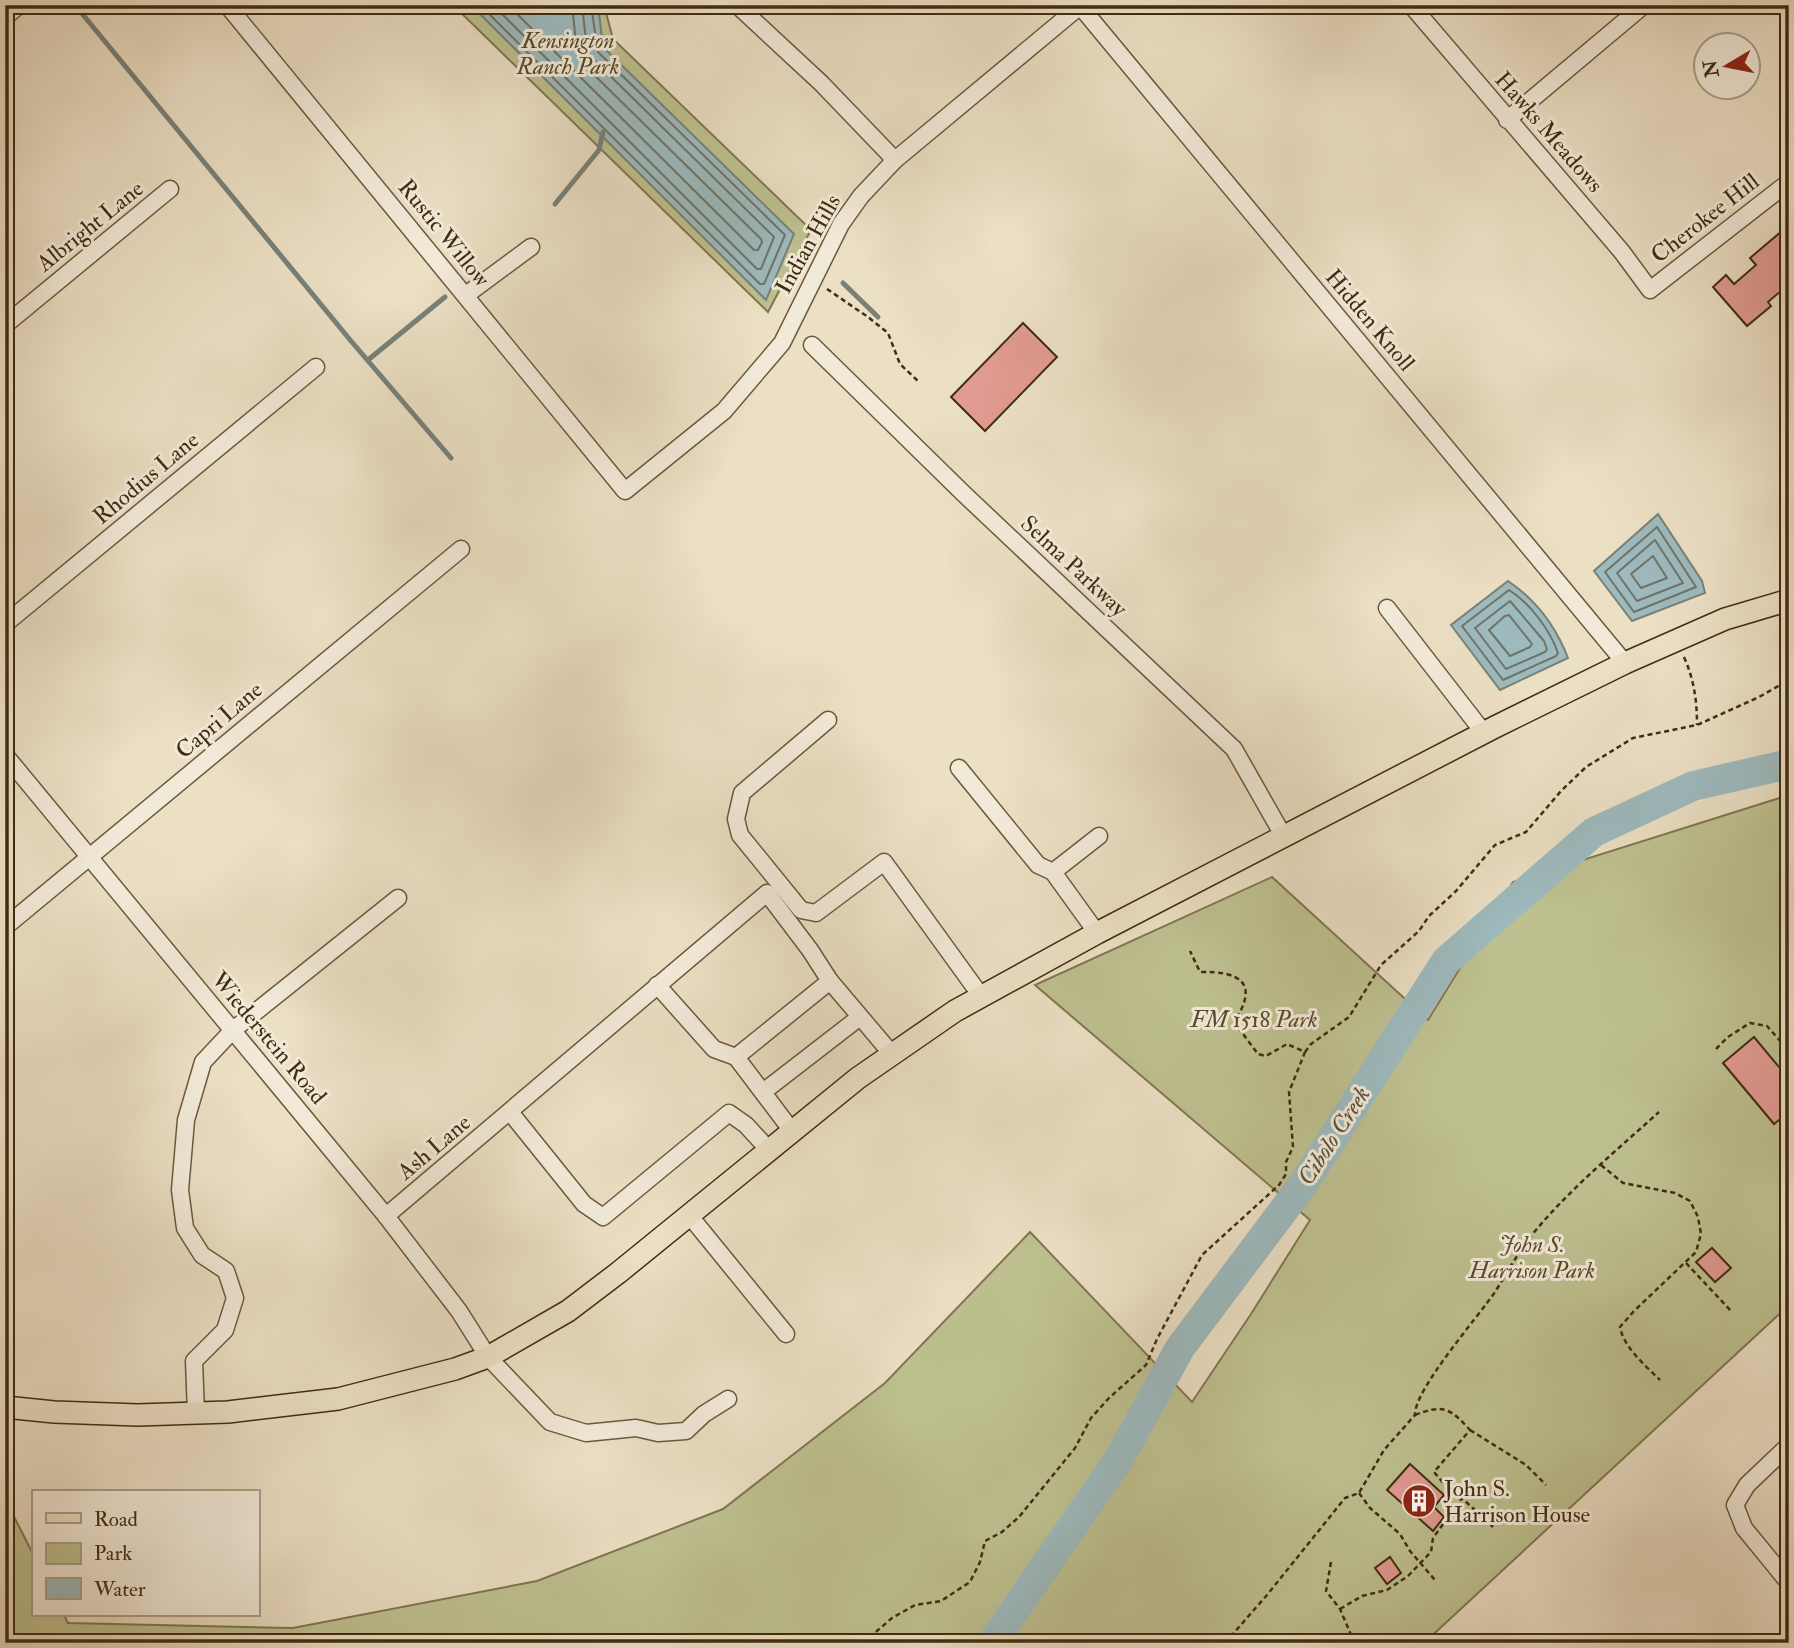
<svg xmlns="http://www.w3.org/2000/svg" width="1794" height="1648" font-family="'IM FELL Double Pica',serif">
	<style>
		.green { fill: #bec090; stroke: #807650; stroke-width: 2 }
		.water { fill: #9dbabe; stroke: #788178; stroke-width: 2 }
		.lines { fill: none; stroke-linecap: round; stroke-linejoin: round }
		.shore { stroke: #6f7366; stroke-width: 2 }
		.stream { stroke: #788178; stroke-width: 5 }
		.river { stroke: #9dbabe; stroke-width: 30 }
		.building { fill: #e19b92; stroke: #412c0f; stroke-width: 2 }
		.minor-casing { stroke: #6c593c; stroke-width: 19 }
		.major-casing { stroke: #412c0f; stroke-width: 24 }
		.path { stroke: #412c0f; stroke-width: 2.5; stroke-dasharray: 5 3.5; stroke-linecap: butt }
		.minor { stroke: #f2ead9; stroke-width: 16 }
		.major { stroke: #ebdfc4; stroke-width: 21 }
		.labels { text-anchor: middle; dominant-baseline: central; stroke-width: 6; stroke-linejoin: round; paint-order: stroke }
		.park-label { font-size: 23px; font-style: italic; fill: #5a4a29; stroke: #f2ead9 }
		.street-label { font-size: 23px; fill: #412c0f; stroke: #f2ead9 }
		.poi-label { font-size: 23px; fill: #412c0f; stroke: #f2ead9; text-anchor: start }
		.water-label { font-size: 24px; font-style: italic; fill: #58503b; stroke: #f2ead9 }
	</style>
	<rect width="100%" height="100%" fill="#ebdfc4"/>
	<filter id="stains"><feTurbulence type="fractalNoise" baseFrequency=".00286" numOctaves="4"/><feColorMatrix values="0 0 0 0 .2 0 0 0 0 .09 0 0 0 0 .02 0 0 0 .5 -.17"/></filter>
	<radialGradient id="worn" r=".72"><stop offset=".6" stop-color="#630" stop-opacity="0"/><stop offset="1" stop-color="#630" stop-opacity=".3"/></radialGradient>
	<g class="green">
		<polygon points="453,5 604,5 613,39 811,230 768,312"/>
		<polygon points="1789,795 1789,1305 1424,1643 5,1643 5,1499 33,1554 33,1615 64,1615 68,1623 293,1628 537,1581 723,1509 885,1383 1030,1232 1192,1402 1251,1314 1310,1220 1035,985 1272,877 1428,1020 1513,882"/>
	</g>
	<g class="water">
		<polygon points="471,5 598,5 603,47 794,234 766,300"/>
		<polygon points="1658,514 1702,581 1705,593 1632,621 1594,571"/>
		<path d="M1508,581C1536,600 1556,627 1568,658L1500,690L1451,625Z"/>
	</g>
	<g class="lines">
		<g class="shore">
			<polyline points="480,5 760,284 764,284 785,235 598,52 591,5"/>
			<polyline points="493,5 757,269 761,269 774,237 591,57 587,49 582,5"/>
			<polyline points="508,5 754,250 758,250 762,242 761,239 582,63 577,51 572,5"/>
			<polygon points="1657,527 1696,587 1634,612 1605,572"/>
			<polygon points="1655,540 1683,583 1637,601 1617,573"/>
			<polygon points="1653,556 1667,578 1641,588 1631,574"/>
			<path d="M1509,590C1530,603 1550,630 1558,653L1556,656L1503,680L1462,626Z"/>
			<polygon points="1510,601 1544,641 1547,649 1545,652 1506,669 1475,628"/>
			<polygon points="1509,615 1532,644 1530,647 1510,656 1489,630 1505,616"/>
		</g>
		<g class="stream">
			<polyline points="75,5 351,341 451,458"/>
			<polyline points="555,204 599,150 603,132"/>
			<polyline points="843,283 878,317"/>
			<polyline points="368,360 445,297"/>
		</g>
		<polyline class="river" points="992,1643 1119,1459 1180,1348 1304,1183 1446,961 1594,832 1693,786 1789,764"/>
	</g>
	<g class="building">
		<polygon points="1789,225 1789,284 1768,302 1771,306 1747,326 1713,287 1726,275 1734,284 1756,265 1750,258"/>
		<polygon points="1023,323 1057,357 985,431 951,397"/>
		<polygon points="1754,1037 1789,1079 1789,1112 1774,1124 1723,1063"/>
		<polygon points="1712,1248 1731,1268 1715,1282 1696,1262"/>
		<polygon points="1410,1464 1444,1495 1434,1507 1444,1517 1433,1531 1387,1490"/>
		<polygon points="1390,1557 1401,1573 1387,1584 1375,1568"/>
	</g>
	<g class="lines">
		<g class="minor-casing">
			<g id="minor">
				<polyline points="227,5 625,491 724,411 782,343 841,224 861,196 895,160 1080,6 1625,663"/>
				<polyline points="737,5 821,83 895,160"/>
				<polyline points="1411,5 1622,252 1650,290 1789,182"/>
				<polyline points="5,17 17,7"/>
				<polyline points="1507,120 1644,5"/>
				<polyline points="466,295 531,247"/>
				<polyline points="5,325 170,189"/>
				<polyline points="812,345 964,494 1234,749 1284,837"/>
				<polyline points="1387,608 1484,733"/>
				<polyline points="5,624 316,367"/>
				<polyline points="828,720 742,793 736,819 740,835 801,910 816,913 884,862 981,996"/>
				<polyline points="5,755 386,1216 459,1311 488,1357 550,1422 586,1433 636,1428 658,1433 686,1431 704,1414 728,1399"/>
				<polyline points="959,768 1038,865 1053,872 1097,933"/>
				<polyline points="1053,872 1099,836"/>
				<polyline points="5,927 461,549"/>
				<polyline points="657,985 714,1049 736,1057"/>
				<polyline points="763,1092 860,1017"/>
				<polyline points="510,1112 584,1204 603,1217 729,1113 746,1125 769,1150"/>
				<polyline points="792,1131 736,1057 830,981 891,1053"/>
				<polyline points="689,1215 786,1334"/>
				<polyline points="386,1216 767,893 810,950 830,981"/>
				<polyline points="196,1413 194,1361 225,1330 235,1298 226,1271 202,1255 185,1228 180,1190 186,1120 203,1062 233,1030 398,898"/>
				<polyline points="1789,1445 1747,1485 1735,1505 1744,1528 1789,1583"/>
			</g>
		</g>
		<g class="major-casing">
			<polyline id="major" points="5,1407 54,1412 138,1415 228,1412 338,1399 455,1369 488,1357 568,1311 618,1273 858,1078 955,1011 1097,933 1495,727 1625,663 1725,619 1789,600"/>
		</g>
		<g class="path">
			<polyline points="827,289 868,317 888,333 900,364 918,381"/>
			<path d="M1684,657C1694,680 1697,700 1697,725"/>
			<polyline points="1716,1049 1728,1037 1750,1023 1767,1026 1789,1051"/>
			<polyline points="1305,1052 1311,1044 1349,1017 1381,965 1419,931 1429,916 1456,891 1495,845 1526,832 1561,791 1586,767 1633,738 1697,725 1759,697 1789,680"/>
			<path d="M1601,1165L1623,1183L1675,1193L1690,1201L1698,1217L1701,1234L1696,1252L1634,1311L1620,1327C1624,1348 1646,1366 1660,1380"/>
			<polyline points="1686,1263 1732,1312"/>
			<path d="M1415,1415C1443,1404 1450,1408 1470,1430L1434,1472L1445,1485L1462,1498"/>
			<polyline points="1470,1430 1526,1465 1546,1485"/>
			<polyline points="1359,1493 1370,1508 1400,1534 1410,1551 1435,1580"/>
			<polyline points="1331,1562 1326,1591 1340,1609 1352,1637"/>
			<polyline points="1340,1609 1362,1596 1387,1590 1408,1576 1431,1552 1433,1538 1462,1498 1493,1527"/>
			<path d="M863,1643L892,1618L915,1605L941,1601L970,1582L980,1562L985,1541L1002,1532L1019,1517L1075,1448L1091,1418L1109,1398L1146,1365L1157,1339L1202,1255L1279,1185L1286,1174V1162L1293,1147L1289,1092L1305,1052L1287,1044L1266,1056L1258,1054L1234,1022C1260,983 1240,971 1200,972L1190,951"/>
			<path d="M1225,1643L1267,1595L1345,1498L1359,1493L1384,1450L1415,1415C1414,1390 1478,1317 1495,1292C1508,1271 1520,1249 1536,1230C1572,1187 1617,1150 1659,1112"/>
		</g>
		<use href="#minor" class="minor"/>
		<use href="#major" class="major"/>
	</g>
	<defs>
		<g id="building-disc" transform="scale(1.75)"><circle r="9.5" fill="#8f2418" stroke="#f2ead9"/><path d="M-4-6H4V6H1V3H-1V6H-4ZM-2.5-4.3h1.7v1.8h-1.7ZM.8-4.3h1.7v1.8H.8ZM-2.5-1h1.7V.8h-1.7ZM.8-1h1.7V.8H.8Z" fill="#fff"/></g>
	</defs>
	<g fill-rule="evenodd">
		<use href="#building-disc" x="1419" y="1501"/>
	</g>
	<g class="labels">
		<g class="park-label">
			<text x="568" y="40">Kensington<tspan x="568" dy="26">Ranch Park</tspan></text>
			<text x="1254" y="1019">FM 1518 Park</text>
			<text x="1532" y="1244">John S.<tspan x="1532" dy="26">Harrison Park</tspan></text>
		</g>
		<g class="street-label">
			<text transform="translate(1549 132) rotate(49)">Hawks Meadows</text>
			<text transform="translate(1705 218) rotate(-38)">Cherokee Hill</text>
			<text transform="translate(90 226) rotate(-39)">Albright Lane</text>
			<text transform="translate(444 233) rotate(51)">Rustic Willow</text>
			<text transform="translate(808 244) rotate(-61)">Indian Hills</text>
			<text transform="translate(1370 320) rotate(50)">Hidden Knoll</text>
			<text transform="translate(146 478) rotate(-40)">Rhodius Lane</text>
			<text transform="translate(1074 566) rotate(43)">Selma Parkway</text>
			<text transform="translate(219 720) rotate(-40)">Capri Lane</text>
			<text transform="translate(269 1038) rotate(50)">Wiederstein Road</text>
			<text transform="translate(434 1147) rotate(-40)">Ash Lane</text>
		</g>
		<g class="poi-label">
			<text x="1444" y="1488">John S.<tspan x="1444" dy="26">Harrison House</tspan></text>
		</g>
		<g class="water-label">
			<text transform="translate(1334 1136) rotate(-57)">Cibolo Creek</text>
		</g>
	</g>
	<rect width="1794" height="1648" fill="none" stroke="#ebdfc4" stroke-width="28"/>
	<rect x="7" y="7" width="1780" height="1634" fill="none" stroke="#412c0f" stroke-width="3.5"/>
	<rect x="14" y="14" width="1766" height="1620" fill="none" stroke="#412c0f" stroke-width="2"/>
	<rect x="32" y="1490" width="228" height="126" fill="#f2ead9" stroke="#ab9e88" stroke-width="2"/>
	<rect x="46" y="1513" width="35" height="10" fill="#ebdfc4" stroke="#ab9e88" stroke-width="2"/>
	<text x="94" y="1526" font-size="21" fill="#412c0f">Road</text>
	<rect x="46" y="1543" width="35" height="21" fill="#bec090" stroke="#ab9e88" stroke-width="2"/>
	<text x="94" y="1560" font-size="21" fill="#412c0f">Park</text>
	<rect x="46" y="1578" width="35" height="21" fill="#9dbabe" stroke="#ab9e88" stroke-width="2"/>
	<text x="94" y="1596" font-size="21" fill="#412c0f">Water</text>
	<g transform="translate(1727 66) rotate(260)"><circle r="33" fill="#f2ead9" stroke="#ab9e88" stroke-width="2"/>
	<path d="M0-5L12 26L0 18L-12 26Z" fill="#8f2418"/>
	<text y="-10" font-size="19" font-weight="bold" text-anchor="middle" fill="#412c0f">N</text>
	</g>
	<rect width="100%" height="100%" filter="url(#stains)"/>
	<rect width="100%" height="100%" fill="url(#worn)"/>
</svg>
